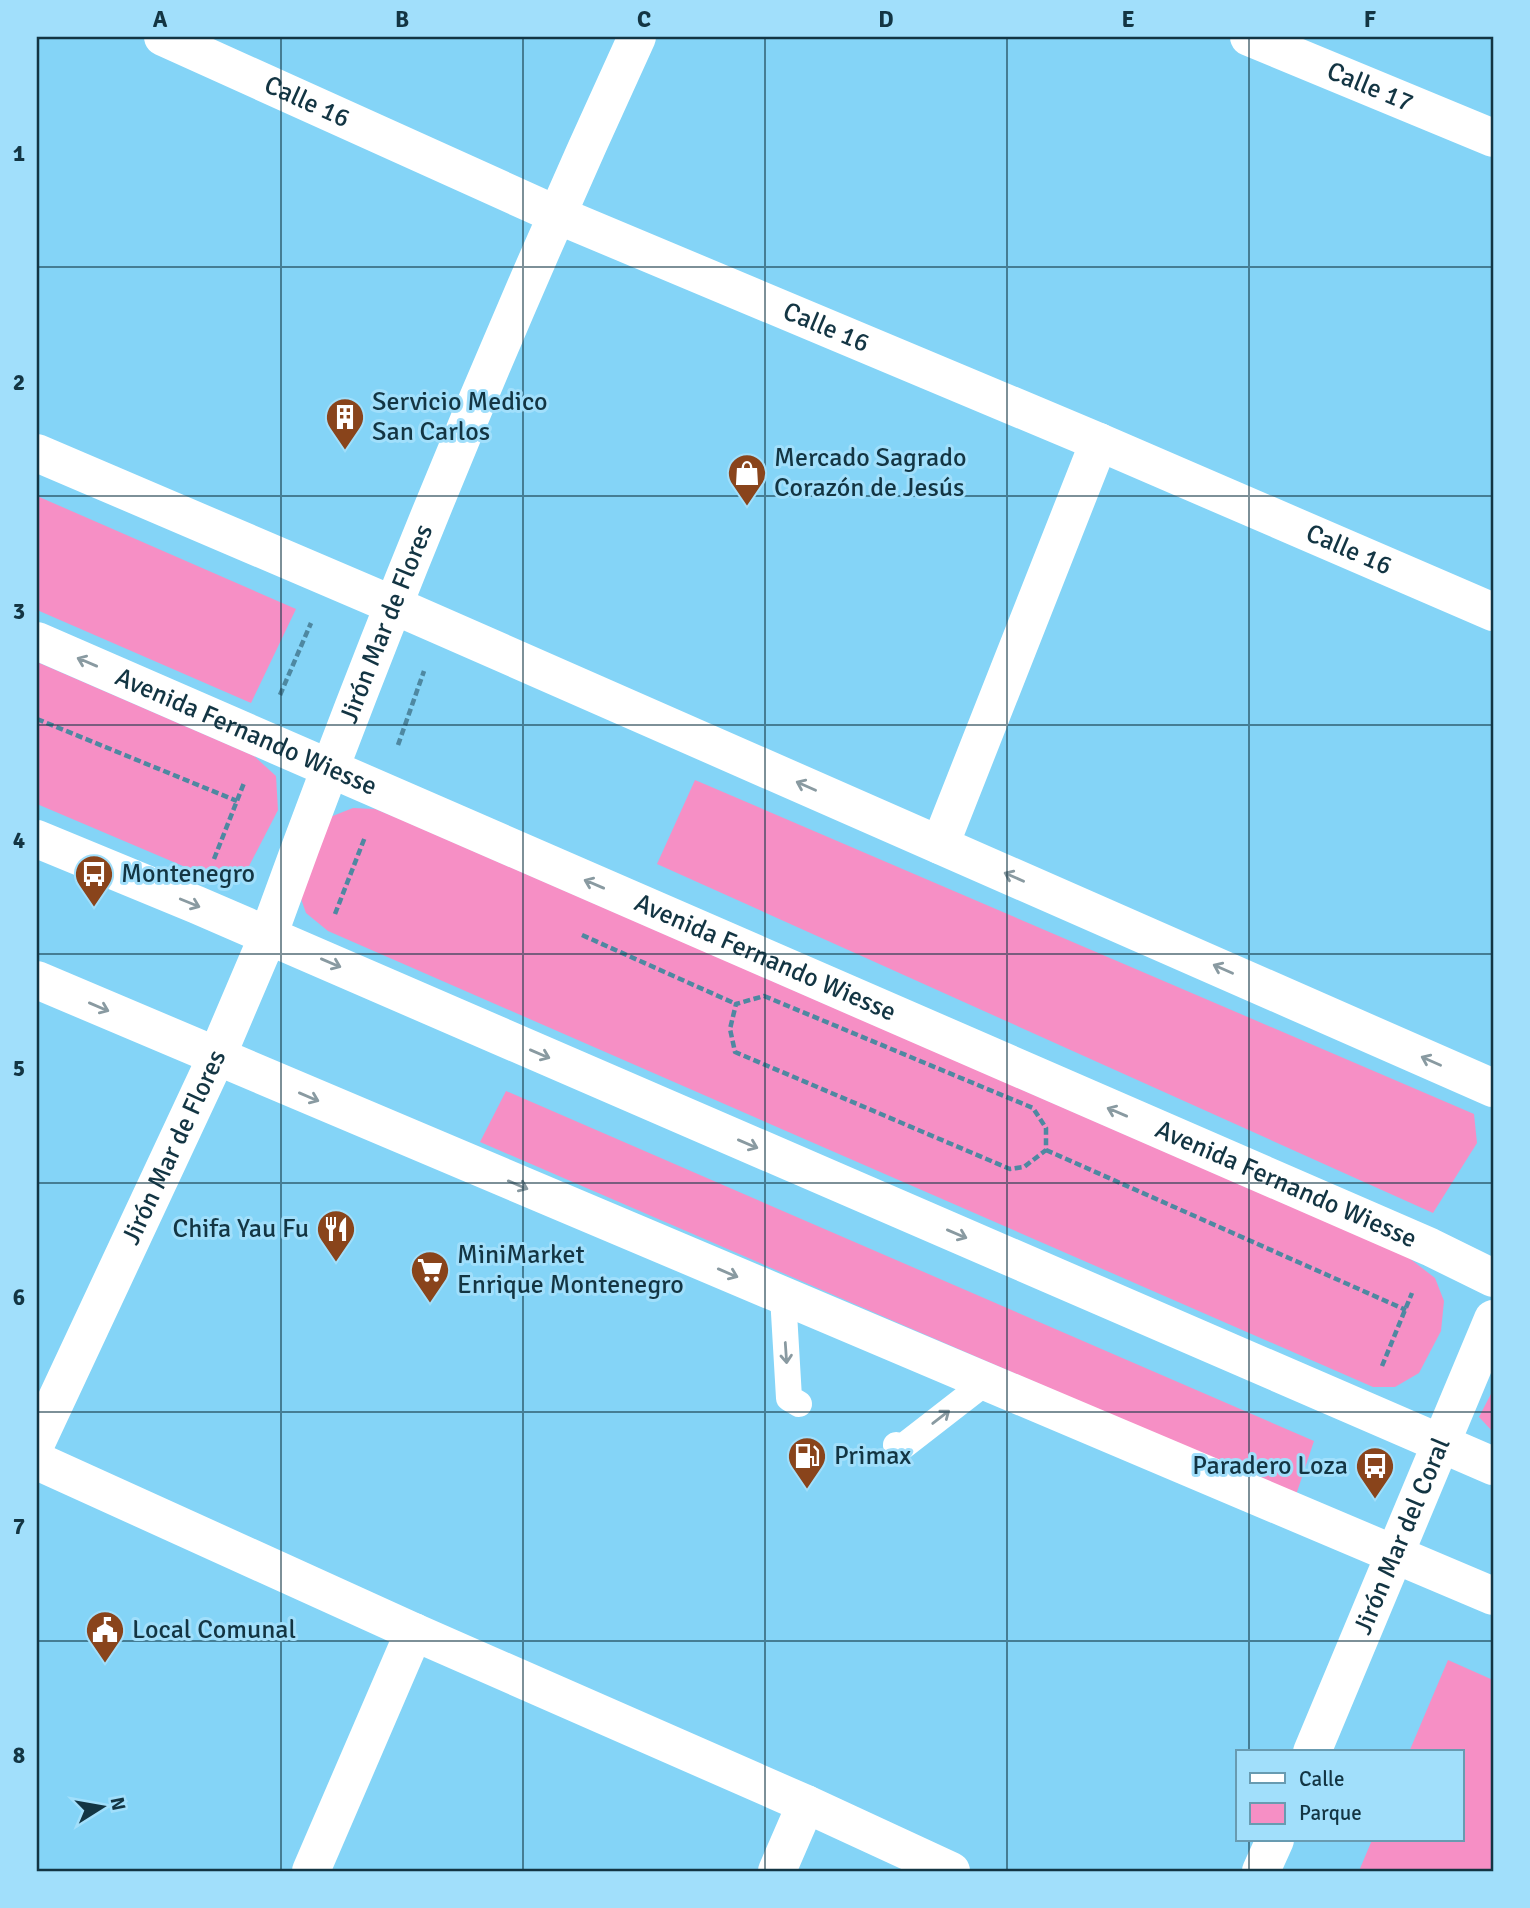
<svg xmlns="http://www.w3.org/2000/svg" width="1530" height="1908" font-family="Signika,sans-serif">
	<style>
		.green { fill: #f68fc5 }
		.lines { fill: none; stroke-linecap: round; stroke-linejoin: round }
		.path { stroke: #4e88a1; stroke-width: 4.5; stroke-dasharray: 7 3.5; stroke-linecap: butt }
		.lane { stroke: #fff; stroke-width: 26 }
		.street { stroke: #fff; stroke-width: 38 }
		.secondary { stroke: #fff; stroke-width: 38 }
		.primary { stroke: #fff; stroke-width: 38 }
		.oneway { stroke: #899aa1 }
		.grid { fill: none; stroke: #133543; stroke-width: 2; stroke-opacity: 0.55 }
		.labels { text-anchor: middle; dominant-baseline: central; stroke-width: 6; stroke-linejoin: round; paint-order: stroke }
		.street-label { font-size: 26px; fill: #133543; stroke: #a1dffb }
		.poi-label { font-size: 26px; fill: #133543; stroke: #a1dffb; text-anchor: start }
		.neatline { fill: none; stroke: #133543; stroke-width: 2.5 }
		.grid-label { font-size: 23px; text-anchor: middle; font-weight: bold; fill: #133543 }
	</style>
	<rect width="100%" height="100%" fill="#84d4f7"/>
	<g class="green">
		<polygon points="37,496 296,609 251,703 37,610"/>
		<polygon points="37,662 254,756 276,776 278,810 247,870 224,881 197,872 37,804"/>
		<polygon points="695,780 1474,1114 1477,1143 1433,1213 657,864"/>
		<polygon points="353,808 375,809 397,818 1409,1258 1435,1278 1444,1301 1441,1331 1419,1373 1395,1387 1373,1387 328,931 306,913 300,896 330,817"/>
		<polygon points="506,1091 1314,1441 1296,1495 480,1142"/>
		<polygon points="1493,1390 1493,1432 1479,1417"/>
		<polygon points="1448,1660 1493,1680 1493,1871 1359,1871 1372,1840 1462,1840 1462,1752 1409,1752"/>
	</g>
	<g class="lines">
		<g class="path">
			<polyline points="280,695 311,623"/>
			<polyline points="37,719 237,801"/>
			<polyline points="398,745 424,671"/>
			<polyline points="214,859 244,783"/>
			<polyline points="335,914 365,837"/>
			<polyline points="582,935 736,1004"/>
			<polygon points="764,996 1033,1108 1046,1128 1046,1150 1024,1167 1010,1169 735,1052 730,1029 736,1004"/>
			<polyline points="1046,1150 1406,1310"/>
			<polyline points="1382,1366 1412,1293"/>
		</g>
		<g class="lane">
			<polyline points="783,1296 789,1398 799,1404"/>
			<polyline points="896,1445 901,1448 986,1382"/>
		</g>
		<g class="street">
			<path id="s1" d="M163,37L555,214L1099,442L1493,612"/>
			<path id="s2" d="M1249,37L1493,138"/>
			<polyline points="940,845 1099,442"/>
			<path id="s3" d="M268,936C378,631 502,331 637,37"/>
			<polyline points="37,1461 414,1632 806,1804 951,1871"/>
			<path id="s4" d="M1312,1752L1493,1319"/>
			<polyline points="311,1871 414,1632"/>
			<polyline points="777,1871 806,1804"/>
			<polyline points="1261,1871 1275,1840"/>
		</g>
		<g class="secondary">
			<polyline points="37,453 393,605 1493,1088"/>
			<polyline points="37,980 1493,1596"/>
			<path id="s5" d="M37,1441L216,1058L268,936"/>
		</g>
		<g class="primary">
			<path id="s6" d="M37,641L1430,1247L1493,1278"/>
			<polyline points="37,839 197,905 1493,1466"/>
		</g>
	</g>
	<defs><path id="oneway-shaft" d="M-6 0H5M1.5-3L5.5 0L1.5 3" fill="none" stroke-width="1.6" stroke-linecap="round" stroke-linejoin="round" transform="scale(1.75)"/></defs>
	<g class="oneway">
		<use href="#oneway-shaft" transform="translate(87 662) rotate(-157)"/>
		<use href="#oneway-shaft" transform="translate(806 786) rotate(-156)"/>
		<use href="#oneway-shaft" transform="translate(1014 877) rotate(-156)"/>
		<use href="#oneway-shaft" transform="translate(594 884) rotate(-157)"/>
		<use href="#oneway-shaft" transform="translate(190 903) rotate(22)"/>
		<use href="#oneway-shaft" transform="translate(331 963) rotate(23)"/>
		<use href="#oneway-shaft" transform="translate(1223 969) rotate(-156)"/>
		<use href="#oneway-shaft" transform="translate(99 1007) rotate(23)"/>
		<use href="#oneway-shaft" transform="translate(540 1054) rotate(23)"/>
		<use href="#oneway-shaft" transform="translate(1431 1061) rotate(-156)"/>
		<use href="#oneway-shaft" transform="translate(309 1097) rotate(23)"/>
		<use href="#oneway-shaft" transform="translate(1117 1112) rotate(-157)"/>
		<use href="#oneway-shaft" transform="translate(748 1144) rotate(23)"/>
		<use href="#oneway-shaft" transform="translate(518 1185) rotate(23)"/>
		<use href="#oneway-shaft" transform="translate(957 1234) rotate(23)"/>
		<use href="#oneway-shaft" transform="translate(728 1273) rotate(23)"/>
		<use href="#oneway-shaft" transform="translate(786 1353) rotate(86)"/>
		<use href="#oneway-shaft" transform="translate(941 1417) rotate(-38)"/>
	</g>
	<path class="grid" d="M281,37V1871M523,37V1871M765,37V1871M1007,37V1871M1249,37V1752M37,267H1493M37,496H1493M37,725H1493M37,954H1493M37,1183H1493M37,1412H1493M37,1641H1493M1249,1840V1871"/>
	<defs>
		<g id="building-pin" transform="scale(2.0125)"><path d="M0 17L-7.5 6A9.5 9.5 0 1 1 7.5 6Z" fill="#89441b" stroke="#a1dffb"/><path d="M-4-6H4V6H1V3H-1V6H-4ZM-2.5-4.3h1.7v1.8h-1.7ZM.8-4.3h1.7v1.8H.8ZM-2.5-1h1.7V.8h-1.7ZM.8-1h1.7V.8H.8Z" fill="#fff"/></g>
		<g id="shop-pin" transform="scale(2.0125)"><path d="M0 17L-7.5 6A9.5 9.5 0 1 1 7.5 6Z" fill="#89441b" stroke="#a1dffb"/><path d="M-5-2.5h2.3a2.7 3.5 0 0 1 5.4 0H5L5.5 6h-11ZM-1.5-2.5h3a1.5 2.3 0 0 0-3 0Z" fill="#fff"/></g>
		<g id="bus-pin" transform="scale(2.0125)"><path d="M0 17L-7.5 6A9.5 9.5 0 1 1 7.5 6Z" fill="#89441b" stroke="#a1dffb"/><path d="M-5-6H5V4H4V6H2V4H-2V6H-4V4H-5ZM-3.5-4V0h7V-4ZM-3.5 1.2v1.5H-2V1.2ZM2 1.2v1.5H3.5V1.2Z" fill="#fff"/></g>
		<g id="restaurant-pin" transform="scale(2.0125)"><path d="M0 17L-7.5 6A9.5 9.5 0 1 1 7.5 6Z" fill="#89441b" stroke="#a1dffb"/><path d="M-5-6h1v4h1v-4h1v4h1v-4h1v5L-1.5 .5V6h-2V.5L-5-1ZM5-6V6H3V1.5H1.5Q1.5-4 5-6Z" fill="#fff"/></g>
		<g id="supermarket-pin" transform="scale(2.0125)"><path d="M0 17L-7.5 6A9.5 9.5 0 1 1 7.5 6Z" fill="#89441b" stroke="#a1dffb"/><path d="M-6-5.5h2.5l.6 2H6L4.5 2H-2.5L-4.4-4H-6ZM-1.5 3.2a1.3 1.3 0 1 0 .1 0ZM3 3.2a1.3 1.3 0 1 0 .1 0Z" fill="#fff"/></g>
		<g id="fuel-pin" transform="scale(2.0125)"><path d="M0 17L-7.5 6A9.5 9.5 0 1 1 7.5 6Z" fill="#89441b" stroke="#a1dffb"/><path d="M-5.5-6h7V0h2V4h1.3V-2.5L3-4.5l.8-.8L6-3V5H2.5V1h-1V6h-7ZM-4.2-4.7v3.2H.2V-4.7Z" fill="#fff"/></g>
		<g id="civic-pin" transform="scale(2.0125)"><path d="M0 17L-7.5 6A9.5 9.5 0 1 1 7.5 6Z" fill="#89441b" stroke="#a1dffb"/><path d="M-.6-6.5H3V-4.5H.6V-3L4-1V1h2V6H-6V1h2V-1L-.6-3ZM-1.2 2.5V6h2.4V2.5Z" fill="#fff"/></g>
	</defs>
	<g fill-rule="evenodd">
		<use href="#building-pin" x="345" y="417"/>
		<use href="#shop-pin" x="747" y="473"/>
		<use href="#bus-pin" x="94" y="874"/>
		<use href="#restaurant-pin" x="336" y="1229"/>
		<use href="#supermarket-pin" x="430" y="1270"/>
		<use href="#fuel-pin" x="807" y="1456"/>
		<use href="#bus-pin" x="1375" y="1466"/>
		<use href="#civic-pin" x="105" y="1630"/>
	</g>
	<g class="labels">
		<g class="street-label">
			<text stroke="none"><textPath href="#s2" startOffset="131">Calle 17</textPath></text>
			<text stroke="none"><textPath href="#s1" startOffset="158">Calle 16</textPath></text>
			<text stroke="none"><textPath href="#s1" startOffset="724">Calle 16</textPath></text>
			<text stroke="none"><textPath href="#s1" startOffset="1292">Calle 16</textPath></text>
			<text stroke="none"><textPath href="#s3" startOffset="334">Jirón Mar de Flores</textPath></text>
			<text stroke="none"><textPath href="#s6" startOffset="228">Avenida Fernando Wiesse</textPath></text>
			<text stroke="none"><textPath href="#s6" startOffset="794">Avenida Fernando Wiesse</textPath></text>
			<text stroke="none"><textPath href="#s5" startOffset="324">Jirón Mar de Flores</textPath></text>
			<text stroke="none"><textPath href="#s6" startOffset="1362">Avenida Fernando Wiesse</textPath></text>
			<text stroke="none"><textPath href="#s4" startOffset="234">Jirón Mar del Coral</textPath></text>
		</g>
		<g class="poi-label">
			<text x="372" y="402">Servicio Medico<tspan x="372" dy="30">San Carlos</tspan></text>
			<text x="774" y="458">Mercado Sagrado<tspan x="774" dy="30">Corazón de Jesús</tspan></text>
			<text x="121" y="874">Montenegro</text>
			<text x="309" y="1229" text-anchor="end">Chifa Yau Fu</text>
			<text x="457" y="1255">MiniMarket<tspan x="457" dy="30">Enrique Montenegro</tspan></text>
			<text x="834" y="1456">Primax</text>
			<text x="1348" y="1466" text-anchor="end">Paradero Loza</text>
			<text x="132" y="1630">Local Comunal</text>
		</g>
	</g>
	<rect width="1530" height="1908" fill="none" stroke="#a1dffb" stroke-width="77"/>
	<rect x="1236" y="1750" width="228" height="91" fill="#a1dffb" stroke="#689bb1" stroke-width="2"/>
	<rect x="1250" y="1773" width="35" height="10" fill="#ffffff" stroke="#689bb1" stroke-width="2"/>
	<text x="1299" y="1786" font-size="21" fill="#133543">Calle</text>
	<rect x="1250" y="1803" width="35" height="21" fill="#f68fc5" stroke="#689bb1" stroke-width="2"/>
	<text x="1299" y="1820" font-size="21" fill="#133543">Parque</text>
	<g transform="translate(102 1807) rotate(79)" stroke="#a1dffb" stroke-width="5" paint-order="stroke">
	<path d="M0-5L12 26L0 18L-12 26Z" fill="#133543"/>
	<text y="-10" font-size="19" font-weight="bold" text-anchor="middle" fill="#133543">N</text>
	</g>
	<rect x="38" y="38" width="1454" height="1832" class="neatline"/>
	<g class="grid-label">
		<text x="160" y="27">A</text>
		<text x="402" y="27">B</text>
		<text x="644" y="27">C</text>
		<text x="886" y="27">D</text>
		<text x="1128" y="27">E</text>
		<text x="1370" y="27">F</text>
		<text x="19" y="161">1</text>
		<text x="19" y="390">2</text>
		<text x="19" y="619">3</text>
		<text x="19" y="848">4</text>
		<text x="19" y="1076">5</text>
		<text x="19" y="1305">6</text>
		<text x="19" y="1534">7</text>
		<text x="19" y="1763">8</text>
	</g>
</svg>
